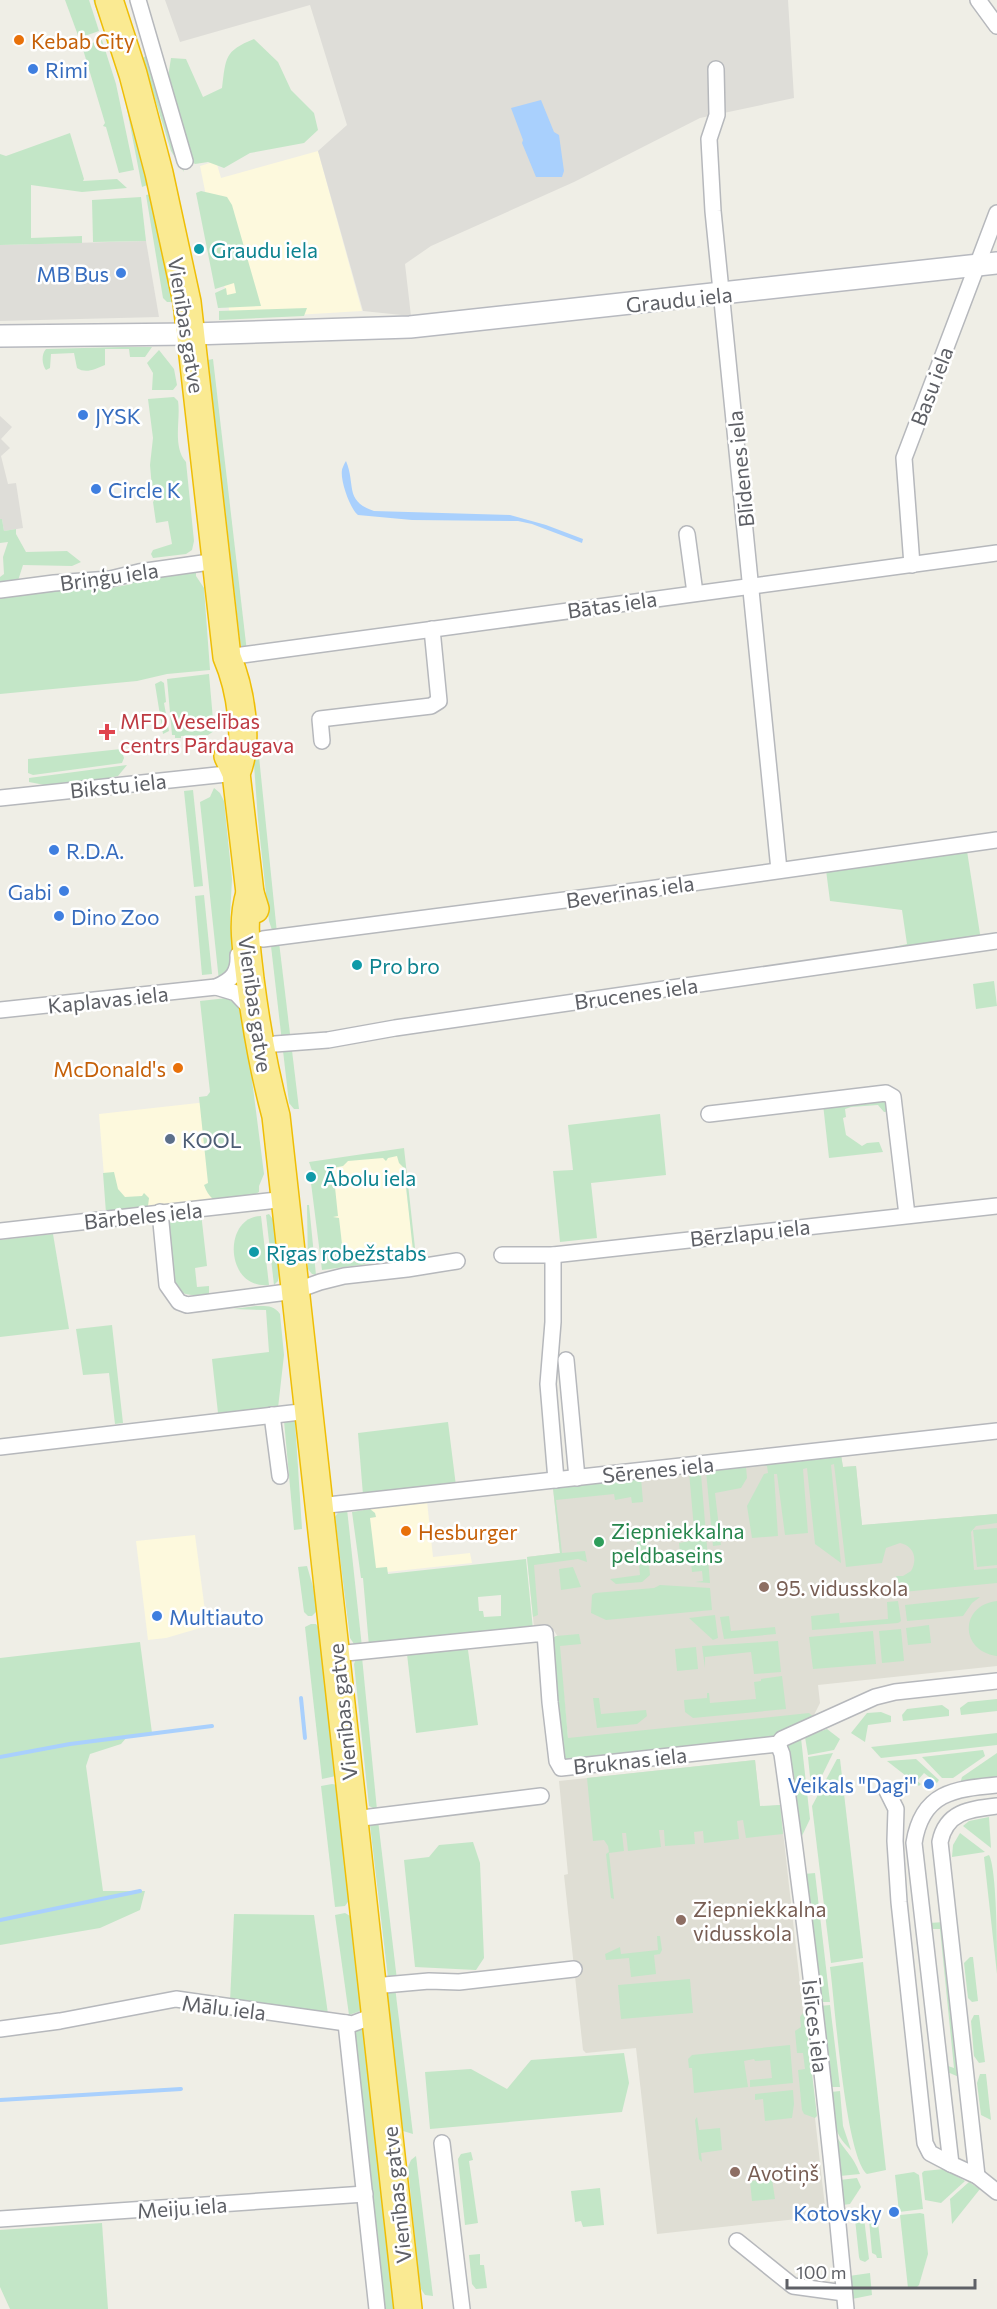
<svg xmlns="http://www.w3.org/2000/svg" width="997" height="2309" font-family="Commissioner,sans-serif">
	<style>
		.commercial { fill: #fdf9dd }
		.industrial { fill: #deddd8 }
		.education { fill: #dfded4 }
		.green { fill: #c3e6c7; fill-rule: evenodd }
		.water { fill: #a9d0fd }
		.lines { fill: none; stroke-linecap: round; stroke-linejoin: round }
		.stream { stroke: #a9d0fd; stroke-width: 4 }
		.street-casing { stroke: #b6b8bc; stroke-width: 18 }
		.secondary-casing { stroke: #b7b9bf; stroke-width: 24 }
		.highway-casing { stroke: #efbe06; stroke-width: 30 }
		.street { stroke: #fff; stroke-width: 15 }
		.secondary { stroke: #fff; stroke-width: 21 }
		.highway { stroke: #faea92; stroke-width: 27 }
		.food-dot { fill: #e8710a; stroke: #fff; stroke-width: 2 }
		.shop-dot { fill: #3f7fe0; stroke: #fff; stroke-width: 2 }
		.culture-dot { fill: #0f9aa8; stroke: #fff; stroke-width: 2 }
		.health-dot { fill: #e0444e; stroke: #fff; stroke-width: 2 }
		.service-dot { fill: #5c6f8a; stroke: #fff; stroke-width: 2 }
		.leisure-dot { fill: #2e9e5b; stroke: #fff; stroke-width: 2 }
		.education-dot { fill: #8d6e63; stroke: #fff; stroke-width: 2 }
		.labels { text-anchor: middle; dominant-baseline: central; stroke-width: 5; stroke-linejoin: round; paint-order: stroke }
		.food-label { font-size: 21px; fill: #c56008; stroke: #fff; text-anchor: start }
		.shop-label { font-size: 21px; fill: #366cbe; stroke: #fff; text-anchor: start }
		.culture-label { font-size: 21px; fill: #0d838f; stroke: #fff; text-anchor: start }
		.street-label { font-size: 21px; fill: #5e6066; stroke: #fff }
		.health-label { font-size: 21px; fill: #be3a42; stroke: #fff; text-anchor: start }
		.service-label { font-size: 21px; fill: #4e5e75; stroke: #fff; text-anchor: start }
		.leisure-label { font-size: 21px; fill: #27864d; stroke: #fff; text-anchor: start }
		.education-label { font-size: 21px; fill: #785e54; stroke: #fff; text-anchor: start }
	</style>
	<rect width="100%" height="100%" fill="#efeee6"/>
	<g class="commercial">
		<polygon points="318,151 362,311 231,319 200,166 216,161 221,178"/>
		<polygon points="234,1099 246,1197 107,1213 99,1114"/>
		<polygon points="401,1152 415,1257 338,1266 326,1161"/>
		<polygon points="427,1501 433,1557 470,1553 472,1563 368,1574 362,1508"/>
		<polygon points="195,1535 207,1626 166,1638 148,1640 136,1541"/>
	</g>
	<g class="industrial">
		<polygon points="165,0 788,0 794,98 700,118 574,182 431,246 405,264 411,316 363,311 318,151 347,125 310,5 180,42"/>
		<polygon points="146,241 159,317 0,321 0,245"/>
		<polygon points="0,416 12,427 1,439 10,448 1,456 8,484 16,483 23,528 4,531 2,519 0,519"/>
	</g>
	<g class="education">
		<polygon points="841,1455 843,1467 856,1466 862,1525 997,1514 997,1666 818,1685 820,1703 811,1721 570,1758 558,1637 551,1626 534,1628 527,1557 560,1553 553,1488 695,1471 701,1474 706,1471"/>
		<polygon points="755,1760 760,1807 780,1805 826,2216 657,2234 636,2048 586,2053 583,2050 564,1875 568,1874 559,1781"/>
	</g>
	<g class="green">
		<polygon points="65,0 89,0 99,31 79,38"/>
		<polygon points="93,0 97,0 115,55 150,184 142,187 125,99 111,49"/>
		<path d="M254,39L278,62L291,90L314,113L318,130L304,143L250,153L224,168L208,162L195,164L190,160L168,77L171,58L186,59L203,97L222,88C226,58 224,51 254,39Z"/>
		<polygon points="102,40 116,84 134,170 119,173 106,127 103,126 105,123 82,46"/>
		<polygon points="148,54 175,132 184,172 171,151 144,63 143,58"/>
		<polygon points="70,133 84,179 83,181 117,179 127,188 82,192 31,185 31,238 82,236 82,243 0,245 0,154 6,156"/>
		<polygon points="201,191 227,197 232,205 261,306 218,308 215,293 226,288 227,295 236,293 234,283 215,289 196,193"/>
		<polygon points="151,194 176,302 167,302 163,298 146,195"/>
		<polygon points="141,197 146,241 93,242 92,200"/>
		<polygon points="307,308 304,316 219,320 219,311"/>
		<path d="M122,347H152L145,357H130L129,349H105V365C95,369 86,374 77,368L74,353L51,354L50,368L46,370C42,365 41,354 46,349Z"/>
		<polygon points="159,350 174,369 177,385 173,390 152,390 153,373 147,363"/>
		<polygon points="213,359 247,652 241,649 208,360"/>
		<path d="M174,397L178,401C181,419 172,446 186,462L194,541L192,550L186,554L153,558L151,554L153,550L172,544L168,521L156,523L153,502L157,496L155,489L152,488L150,465L153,438L148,399Z"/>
		<polygon points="0,519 2,519 4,531 16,529 16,534 26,552 67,551 81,562 72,566 23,565 15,590 95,584 111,588 132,584 134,575 188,569 196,572 196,576 204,588 210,670 167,674 137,681 0,694 0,577 4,574 3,557 8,542 0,543"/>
		<polygon points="209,674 214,731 208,735 181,736 181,738 175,738 175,735 172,735 167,679"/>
		<polygon points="161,681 164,683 166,702 164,703 169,731 163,734 155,684"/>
		<polygon points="252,737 257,737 277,933 272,930 269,921 258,820"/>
		<polygon points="121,749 124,758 122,763 33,775 28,773 28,759"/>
		<polygon points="127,765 118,776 90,782 50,786 29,782 29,778"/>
		<polygon points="214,788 220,793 224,801 232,879 230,917 233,965 219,981 200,802 210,797"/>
		<polygon points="193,790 203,886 194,887 184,791"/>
		<polygon points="967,851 980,934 984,938 898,948 894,947 907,944 902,910 830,901 826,870"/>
		<polygon points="204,895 212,974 202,975 195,896"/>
		<polygon points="279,942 299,1109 294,1109 289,1103 271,946 272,943"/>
		<polygon points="994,981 997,1006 976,1009 973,984"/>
		<path d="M227,998L240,1007L245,1025L264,1174L259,1186V1192C251,1197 244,1198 235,1200C218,1203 211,1203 204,1185L208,1183L199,1097L207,1096L210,1092L200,1001Z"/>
		<polygon points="886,1098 892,1111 884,1112 878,1105 851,1107 845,1109 846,1117 843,1118 846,1135 862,1146 867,1143 879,1142 883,1152 829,1158 823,1104"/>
		<polygon points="660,1114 666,1175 591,1183 597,1238 560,1242 553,1171 573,1170 568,1125"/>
		<polygon points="404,1148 416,1257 418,1257 419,1263 414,1260 404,1168 399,1163 397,1156 388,1158 386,1161 383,1158 348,1161 343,1166 333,1168 338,1216 333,1217 339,1218 343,1253 354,1257 373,1255 374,1257 378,1256 378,1254 394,1253 398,1260 322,1270 311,1183 315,1179 309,1162"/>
		<polygon points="114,1172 118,1189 125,1197 142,1196 144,1193 149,1198 148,1206 145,1208 106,1213 103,1173"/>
		<polygon points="307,1205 309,1205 316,1275 312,1274 308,1269"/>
		<path d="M201,1213L207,1266L195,1268L197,1287L209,1286V1294C195,1295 183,1298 173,1285L168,1222L172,1215Z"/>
		<polygon points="269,1214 275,1222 279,1275 278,1281 274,1285 266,1215"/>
		<path d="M261,1216L269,1285C225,1290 222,1217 261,1216Z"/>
		<polygon points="53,1234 69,1329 0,1337 0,1240"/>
		<path d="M256,1306C266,1306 274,1305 280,1314L284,1355L278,1408L218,1413L212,1359L269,1352L266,1310L233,1309Z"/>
		<polygon points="112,1325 123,1423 115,1424 109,1373 83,1375 76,1329"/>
		<polygon points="293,1419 295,1421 302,1529 294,1530 284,1421"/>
		<polygon points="448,1422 456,1486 363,1495 358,1433"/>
		<path d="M841,1455L843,1467L856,1466L862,1525L997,1514V1523L976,1526L971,1532L974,1570L997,1568V1583L903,1592L896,1576H903L911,1571C918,1559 914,1546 900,1543L886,1548L882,1563L846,1567L834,1464L831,1465L841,1563L815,1544L807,1468L803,1469L808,1533L785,1535L777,1474H774L778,1536L752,1538L747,1506L764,1474L768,1473L767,1466L761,1465Z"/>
		<polygon points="746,1467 747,1478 741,1488 715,1493 721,1545 713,1546 706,1471"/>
		<polygon points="695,1471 701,1474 710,1583 695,1582 703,1581 702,1571 692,1572 690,1553 680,1554 679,1543 695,1540 689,1472"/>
		<polygon points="641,1478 643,1502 632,1503 631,1497 615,1500 614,1494 556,1500 562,1553 585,1551 587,1562 578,1559 534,1565 538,1615 533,1617 527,1557 560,1553 553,1488"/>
		<polygon points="347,1509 362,1647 356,1647 350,1638 335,1517 339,1511"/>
		<path d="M370,1509L375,1513L376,1517L370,1518L376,1568L387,1567L388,1574L526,1559L533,1629L369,1646L363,1578H361L352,1512ZM501,1595V1616L484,1617L483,1611H479L478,1597Z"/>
		<polygon points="997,1528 997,1565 977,1567 973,1530"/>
		<polygon points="646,1532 650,1575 642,1582 616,1584 610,1579 640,1575 636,1533"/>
		<polygon points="307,1566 318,1604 317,1611 312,1616 308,1616 304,1612 298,1567"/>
		<polygon points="573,1567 581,1587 561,1590 559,1569"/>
		<polygon points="660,1585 710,1588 712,1610 606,1620 591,1613 592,1595 595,1593 654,1588"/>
		<polygon points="980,1597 972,1603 963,1616 907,1621 905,1605"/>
		<polygon points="898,1601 901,1621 898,1623 812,1630 811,1616 839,1613 840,1623 888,1619 887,1602"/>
		<path d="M997,1601V1656H996C959,1650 960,1605 997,1601Z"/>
		<polygon points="715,1615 718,1638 713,1640 689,1618"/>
		<polygon points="729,1616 731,1631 775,1627 776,1634 724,1639 720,1617"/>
		<polygon points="311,1624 316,1624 321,1631 336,1776 322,1779 305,1627"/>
		<polygon points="929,1625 931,1643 908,1645 906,1628"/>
		<polygon points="901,1629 904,1661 882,1663 879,1631"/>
		<polygon points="873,1631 876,1664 813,1669 809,1637"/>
		<polygon points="579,1634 581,1644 560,1646 568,1738 809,1713 817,1720 762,1742 577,1761 563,1760 550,1646 551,1639 556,1636"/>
		<polygon points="778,1641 781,1672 754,1674 751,1652 705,1657 705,1668 702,1646"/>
		<polygon points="140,1642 152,1733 127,1737 121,1744 90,1754 86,1766 103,1891 145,1891 140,1910 100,1928 0,1945 0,1658"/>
		<polygon points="696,1647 698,1669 677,1671 675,1649"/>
		<polygon points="464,1648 468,1650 478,1725 416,1733 407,1654"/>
		<polygon points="362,1657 377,1810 369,1806 354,1664 356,1659"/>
		<polygon points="782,1676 786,1709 693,1718 685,1712 684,1700 707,1698 707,1693 709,1693 710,1703 756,1699 754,1682 761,1681 761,1679"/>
		<polygon points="593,1698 599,1698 601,1714 646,1710 647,1716 637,1724 597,1728"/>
		<polygon points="997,1699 997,1711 961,1715 960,1708 968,1702"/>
		<polygon points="942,1705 949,1710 949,1716 903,1721 902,1715 907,1709"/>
		<polygon points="881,1712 891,1716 891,1722 868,1725 865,1742 851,1733 867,1713"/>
		<polygon points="827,1729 840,1739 834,1750 808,1755 805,1737"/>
		<polygon points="997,1733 997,1745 881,1758 871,1747"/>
		<polygon points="801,1738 810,1819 800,1840 787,1744"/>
		<polygon points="983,1750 985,1756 953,1778 942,1778 922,1757"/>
		<polygon points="833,1753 812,1796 808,1757"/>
		<polygon points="997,1753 997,1778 960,1784 962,1777"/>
		<polygon points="837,1759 840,1759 863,1958 831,1963 812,1806"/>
		<polygon points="916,1759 939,1780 937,1783 924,1773 917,1781 921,1784 919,1786 887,1761"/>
		<polygon points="755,1760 760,1806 780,1805 783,1834 746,1838 743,1820 737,1821 739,1839 704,1843 703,1831 694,1832 695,1844 665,1846 664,1830 659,1830 661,1847 628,1851 626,1833 622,1833 624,1851 609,1853 614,1899 611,1898 606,1854 609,1852 608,1846 604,1840 593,1841 587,1778"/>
		<polygon points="332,1784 338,1785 350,1899 345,1906 335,1907 321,1786"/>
		<polygon points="989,1817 991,1848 963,1826 969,1821"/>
		<polygon points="378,1820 397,1980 388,1978 370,1825"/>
		<polygon points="960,1833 985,1852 952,1857 953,1845"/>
		<polygon points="473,1842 480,1863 484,1958 476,1970 415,1967 404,1860 429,1857 439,1845"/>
		<path d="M989,1855C997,1870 997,1951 997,1974L984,1857Z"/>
		<polygon points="815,1873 830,2002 818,2002 804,1874"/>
		<polygon points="345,1913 352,1917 363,2010 349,2015 335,1915"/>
		<polygon points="234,1914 314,1915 328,2014 230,2002"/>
		<polygon points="944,1922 959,2077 945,2071 945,2065 954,2068 940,1929 930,1929 929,1923"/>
		<polygon points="657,1936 660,1936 662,1950 660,1954 654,1955 656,1974 631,1977 629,1958 606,1960 605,1954 620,1947 621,1954 658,1950"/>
		<polygon points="970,1957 973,1957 978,2001 972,2002 968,1998 964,1963"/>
		<path d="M863,1962L886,2170L867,2174C845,2155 835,2003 830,1967Z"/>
		<polygon points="690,1979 693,2013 621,2019 618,1985"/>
		<polygon points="395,1987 413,2134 403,2131 386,1992"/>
		<polygon points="830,2005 840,2087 830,2087 820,2006"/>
		<polygon points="803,2013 805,2013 817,2116 815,2118 804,2114 802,2110 798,2070 805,2069 803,2053 797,2053 795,2031 801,2027 800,2017"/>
		<polygon points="974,2015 979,2015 985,2062 979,2063 974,2056 971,2021"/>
		<polygon points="364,2023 395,2309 383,2309 353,2034"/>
		<polygon points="790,2045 793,2083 750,2087 750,2080 772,2078 770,2060 755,2061 754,2059 744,2061 748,2087 694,2093 692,2068 689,2068 688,2059 692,2055"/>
		<polygon points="624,2053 629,2083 622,2112 430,2129 425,2072 471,2069 507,2089 531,2060"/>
		<polygon points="980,2074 986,2074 991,2120 981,2115 977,2083"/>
		<polygon points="793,2090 794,2104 792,2118 765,2121 763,2099 755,2100 755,2094"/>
		<path d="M840,2091L843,2126L851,2150C831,2131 834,2119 831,2092Z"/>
		<polygon points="697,2117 699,2130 720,2128 722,2150 701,2153 702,2162 699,2159 695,2120"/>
		<path d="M837,2137C846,2153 853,2155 860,2174L840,2176Z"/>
		<polygon points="471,2152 473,2160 469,2161 478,2223 465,2225 458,2159 461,2154"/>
		<polygon points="416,2156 433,2296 425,2295 421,2289 419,2280 408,2167 411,2160"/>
		<polygon points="944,2169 965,2181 941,2203 925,2200 922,2173 924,2171"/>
		<polygon points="914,2172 919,2175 923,2209 899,2212 895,2175"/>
		<polygon points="857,2178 861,2187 850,2204 843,2205 840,2180"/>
		<polygon points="772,2179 775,2199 752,2201 750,2181"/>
		<polygon points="969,2182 980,2189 952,2224 950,2199"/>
		<polygon points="600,2188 604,2225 583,2227 581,2221 575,2222 571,2191"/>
		<polygon points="920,2213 924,2214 928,2254 919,2285 916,2288 908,2288 900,2215"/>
		<polygon points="861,2214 864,2218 869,2259 865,2262 860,2260 859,2257 855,2219"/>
		<polygon points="877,2214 882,2258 877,2258 876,2255 872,2253 869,2220 872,2215"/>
		<polygon points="102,2223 108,2309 10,2309 0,2287 0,2230"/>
		<polygon points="480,2254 480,2265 484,2265 487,2288 476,2289 472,2284 469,2255"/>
		<polygon points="870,2273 872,2295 852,2299 849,2276"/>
	</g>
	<g class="water">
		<polygon points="541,100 554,132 559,135 564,171 562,177 536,177 522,143 523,140 511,108"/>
		<path d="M346,461C356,485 344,501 374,511L510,515L546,525L583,539L582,543L532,524L518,521L412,520L358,515C350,509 340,480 342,470C342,469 345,462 346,461Z"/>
	</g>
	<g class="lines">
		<g class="stream">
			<polyline points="301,1698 305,1738"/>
			<polyline points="0,1757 70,1744 212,1726"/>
			<polyline points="0,1920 140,1891"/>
			<polyline points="0,2100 181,2089"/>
		</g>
		<g class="street-casing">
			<g id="street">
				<polyline points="138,0 185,161"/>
				<polyline points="978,0 997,26"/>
				<polyline points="716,69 717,115 709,139 713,211 779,870"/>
				<polyline points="687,534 695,593"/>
				<polyline points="912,565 904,458 997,213"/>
				<polyline points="0,590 54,583 110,579 139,572 217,561"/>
				<polyline points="227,657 997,553"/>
				<polyline points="322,741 320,719 431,706 439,701 432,629"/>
				<polyline points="0,798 236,773"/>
				<polyline points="263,939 642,890 997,840"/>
				<polyline points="216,987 236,993 253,1011"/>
				<path d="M0,1010L216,987C232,980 239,973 238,955"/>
				<polyline points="275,1044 328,1040 395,1028 997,941"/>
				<polyline points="709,1114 886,1093 893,1097 907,1215"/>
				<polyline points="160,1212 167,1285 179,1302 187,1305 295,1291 320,1282 344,1276 407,1269 457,1261"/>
				<polyline points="0,1231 286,1199"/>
				<polyline points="502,1255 553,1255 997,1206"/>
				<polyline points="553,1255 553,1322 548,1384 556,1480"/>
				<polyline points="566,1360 577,1478"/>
				<polyline points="272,1415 280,1476"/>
				<polyline points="0,1447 309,1411"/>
				<polyline points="319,1506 997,1431"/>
				<polyline points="336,1654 545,1633 550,1702 557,1761 561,1768 778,1744 782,1739 875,1697 895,1692 997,1681"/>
				<path d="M778,1744L782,1754C808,1938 829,2124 846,2309"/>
				<path d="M997,1785C954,1789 922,1792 914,1843L951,2164L977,2176L997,2192"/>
				<polyline points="887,1791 896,1809 895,1841 899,1902 925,2143 930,2153 951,2164"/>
				<polyline points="354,1819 541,1796"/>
				<polyline points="373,1986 429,1981 459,1982 574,1969"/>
				<polyline points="346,2023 377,2309"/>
				<polyline points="0,2029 60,2021 176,1999 346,2023 352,2024 376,2015"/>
				<polyline points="442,2143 462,2309"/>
				<path d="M977,2176L940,1842C946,1811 971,1809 997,1806"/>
				<polyline points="0,2219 365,2194"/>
				<polyline points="737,2241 793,2286 844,2293"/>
			</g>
		</g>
		<g class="secondary-casing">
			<polyline id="secondary" points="0,336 192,334 410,327 997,263"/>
		</g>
		<g class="highway-casing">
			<g id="highway">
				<path d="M109,0L133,74L159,173L187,302L227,657C240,687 250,743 236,773"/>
				<polyline points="228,756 236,773 250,893 255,909"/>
				<path d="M250,893C241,922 247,950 250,979C256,1026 264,1071 276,1116L408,2309"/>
			</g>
		</g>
		<use href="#street" class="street"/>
		<use href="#secondary" class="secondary"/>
		<use href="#highway" class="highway"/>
	</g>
	<g class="food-dot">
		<circle cx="19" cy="40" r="6"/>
		<circle cx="178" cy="1068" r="6"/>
		<circle cx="406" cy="1531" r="6"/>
	</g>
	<g class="shop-dot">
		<circle cx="33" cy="69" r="6"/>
		<circle cx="121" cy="273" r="6"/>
		<circle cx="83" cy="415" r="6"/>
		<circle cx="96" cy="489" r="6"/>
		<circle cx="54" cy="850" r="6"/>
		<circle cx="64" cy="891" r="6"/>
		<circle cx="59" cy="916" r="6"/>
		<circle cx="157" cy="1616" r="6"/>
		<circle cx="929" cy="1784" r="6"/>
		<circle cx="894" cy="2212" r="6"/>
	</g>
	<g class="culture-dot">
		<circle cx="199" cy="249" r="6"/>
		<circle cx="357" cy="965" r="6"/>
		<circle cx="311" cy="1177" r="6"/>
		<circle cx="254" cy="1252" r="6"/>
	</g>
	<path class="health-dot" d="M104 723h6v6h6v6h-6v6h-6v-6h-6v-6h6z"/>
	<circle class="service-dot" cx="170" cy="1139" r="6"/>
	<circle class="leisure-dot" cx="599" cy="1542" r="6"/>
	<g class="education-dot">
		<circle cx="764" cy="1587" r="6"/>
		<circle cx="681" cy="1920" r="6"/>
		<circle cx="735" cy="2172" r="6"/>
	</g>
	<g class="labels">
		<g class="food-label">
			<text x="31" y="40">Kebab City</text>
			<text x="166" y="1068" text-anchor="end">McDonald's</text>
			<text x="418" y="1531">Hesburger</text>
		</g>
		<g class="shop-label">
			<text x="45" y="69">Rimi</text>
			<text x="109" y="273" text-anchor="end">MB Bus</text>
			<text x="95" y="415">JYSK</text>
			<text x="108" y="489">Circle K</text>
			<text x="66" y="850">R.D.A.</text>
			<text x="52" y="891" text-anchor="end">Gabi</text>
			<text x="71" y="916">Dino Zoo</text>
			<text x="169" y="1616">Multiauto</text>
			<text x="917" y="1784" text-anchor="end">Veikals "Dagi"</text>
			<text x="882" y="2212" text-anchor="end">Kotovsky</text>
		</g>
		<g class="culture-label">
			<text x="211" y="249">Graudu iela</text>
			<text x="369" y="965">Pro bro</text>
			<text x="323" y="1177">Ābolu iela</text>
			<text x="266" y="1252">Rīgas robežstabs</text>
		</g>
		<g class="street-label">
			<text transform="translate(679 299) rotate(-6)">Graudu iela</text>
			<text transform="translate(187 325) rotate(81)">Vienības gatve</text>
			<text transform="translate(931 386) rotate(-69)">Basu iela</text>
			<text transform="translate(740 469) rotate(-96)">Blīdenes iela</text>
			<text transform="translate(109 576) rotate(-8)">Briņģu iela</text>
			<text transform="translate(612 604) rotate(-8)">Bātas iela</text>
			<text transform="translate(118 785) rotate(-6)">Bikstu iela</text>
			<text transform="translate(630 891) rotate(-8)">Beverīnas iela</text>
			<text transform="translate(636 993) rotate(-8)">Brucenes iela</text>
			<text transform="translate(108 999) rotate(-6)">Kaplavas iela</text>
			<text transform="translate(256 1004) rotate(82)">Vienības gatve</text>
			<text transform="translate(143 1215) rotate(-6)">Bārbeles iela</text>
			<text transform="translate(750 1232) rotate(-6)">Bērzlapu iela</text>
			<text transform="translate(658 1469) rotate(-6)">Sērenes iela</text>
			<text transform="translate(342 1712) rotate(-96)">Vienības gatve</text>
			<text transform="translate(630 1760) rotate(-6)">Bruknas iela</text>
			<text transform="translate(224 2007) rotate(7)">Mālu iela</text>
			<text transform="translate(816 2026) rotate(83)">Īslīces iela</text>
			<text transform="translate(396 2195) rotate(-96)">Vienības gatve</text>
			<text transform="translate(182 2207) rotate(-4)">Meiju iela</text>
		</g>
		<g class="health-label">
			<text x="120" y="720">MFD Veselības<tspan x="120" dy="24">centrs Pārdaugava</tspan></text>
		</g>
		<g class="service-label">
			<text x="182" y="1139">KOOL</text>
		</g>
		<g class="leisure-label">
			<text x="611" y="1530">Ziepniekkalna<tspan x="611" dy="24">peldbaseins</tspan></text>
		</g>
		<g class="education-label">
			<text x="776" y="1587">95. vidusskola</text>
			<text x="693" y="1908">Ziepniekkalna<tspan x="693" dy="24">vidusskola</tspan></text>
			<text x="747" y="2172">Avotiņš</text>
		</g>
	</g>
	<path d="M787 2279v9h188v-9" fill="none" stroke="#5e6066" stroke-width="3"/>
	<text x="796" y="2279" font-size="18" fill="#5e6066" stroke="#ffffff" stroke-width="4.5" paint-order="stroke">100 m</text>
</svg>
